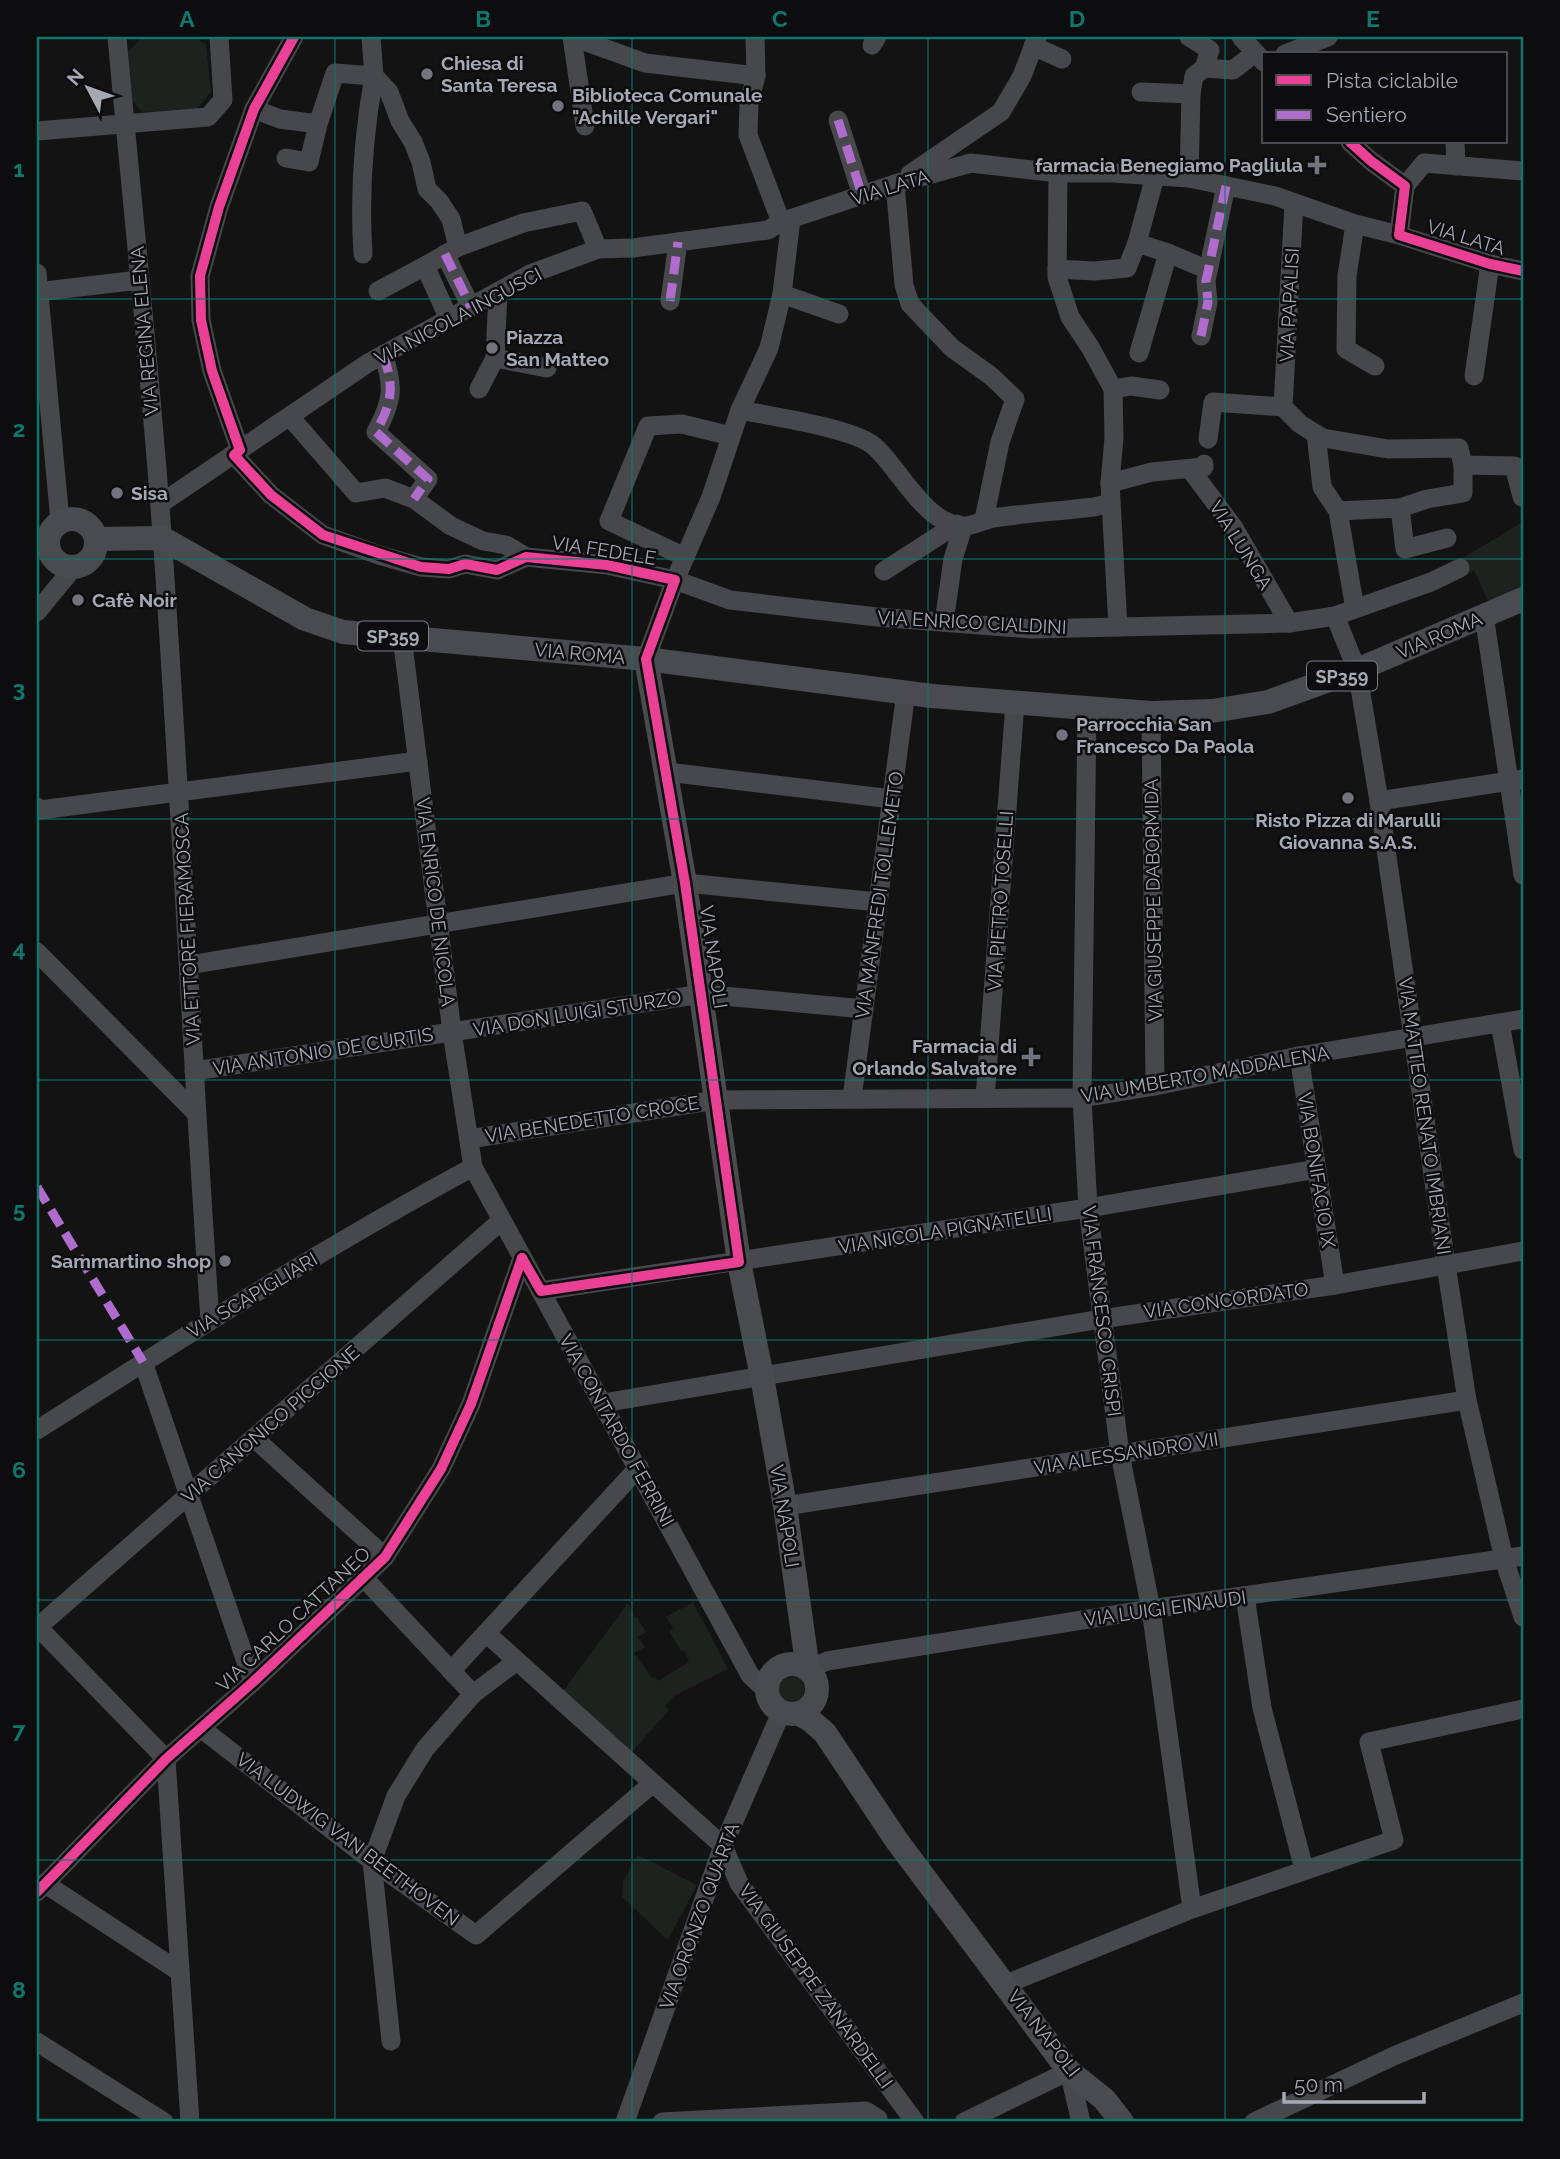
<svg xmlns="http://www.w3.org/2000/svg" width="1560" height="2159" font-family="Raleway,sans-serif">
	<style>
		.green { fill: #1c221d }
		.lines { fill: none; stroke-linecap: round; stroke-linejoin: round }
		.minor { stroke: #47484c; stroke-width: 19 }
		.major { stroke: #494b4e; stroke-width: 24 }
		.quiet { stroke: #b06ccc; stroke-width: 9; stroke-dasharray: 18 9; stroke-linecap: butt }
		.cycleway-casing { stroke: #0d0d0f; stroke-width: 15 }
		.cycleway { stroke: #ea4096; stroke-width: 10 }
		.grid { fill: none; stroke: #0f766e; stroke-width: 2; stroke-opacity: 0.55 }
		.poi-dot { fill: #71747c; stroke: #0d0d0f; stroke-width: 2.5 }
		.labels { text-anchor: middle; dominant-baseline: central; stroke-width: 5; stroke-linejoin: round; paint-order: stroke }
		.shield { fill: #0d0d0f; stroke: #777a82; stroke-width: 2 }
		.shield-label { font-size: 18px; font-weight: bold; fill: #a4a9b4 }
		.poi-label { font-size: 19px; font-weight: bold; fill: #a4a9b4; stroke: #0d0d0f; text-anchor: start }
		.street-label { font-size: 19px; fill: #a4a9b4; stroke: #0d0d0f }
		.neatline { fill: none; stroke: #0f766e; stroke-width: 2.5 }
		.grid-label { font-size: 23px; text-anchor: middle; font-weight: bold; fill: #0f766e }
	</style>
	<rect width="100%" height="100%" fill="#131313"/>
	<g class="green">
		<polygon points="142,37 196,37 206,45 211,92 196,110 142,112 130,98 128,52"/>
		<polygon points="1523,522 1523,587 1488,601 1474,570 1465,576 1459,560"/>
		<polygon points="693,1602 728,1669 674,1696 665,1706 669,1710 630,1754 561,1694 628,1603 635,1618 637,1617 646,1632 638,1637 645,1647 634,1653 652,1678 655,1677 658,1681 689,1662 684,1650 681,1651 669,1631 673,1628 666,1617"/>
		<circle cx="791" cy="1690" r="13"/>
		<polygon points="638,1855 697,1885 668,1940 622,1897 623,1881"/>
	</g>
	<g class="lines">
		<g class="minor">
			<path d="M117,37C131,193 148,350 160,507C180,778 191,1049 210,1320"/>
			<polyline points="371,37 374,76 389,92 400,121 413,142 421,162 427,189 439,201 451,219 458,247 425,266 449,319"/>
			<polyline points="572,37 585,126"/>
			<polyline points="573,37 645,63 756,76 755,37"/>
			<polyline points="1241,37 1264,62"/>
			<polyline points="872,45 877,37"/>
			<polyline points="1033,46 1062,59"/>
			<polyline points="1285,54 1328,37"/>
			<polyline points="1204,68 1233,70 1255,53"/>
			<polyline points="756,76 749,102 748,135 781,222"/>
			<polyline points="1141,92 1191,94"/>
			<polyline points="254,109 280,119 318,124"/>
			<polyline points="838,120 862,195"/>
			<polyline points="37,131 208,117 223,100 219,37"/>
			<polyline points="1350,142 1371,161 1405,186 1399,235"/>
			<polyline points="1455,142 1456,166"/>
			<path d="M286,158L309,162L318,124L335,73L374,76C363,137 359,192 363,254"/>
			<polyline points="1058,173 1057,277 1070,317 1090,347 1113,389 1114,438 1110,483 1118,627"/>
			<polyline points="910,174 1001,112 1022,76 1037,37"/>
			<polyline points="1189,178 1191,94 1194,76 1204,68 1210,50 1189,37"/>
			<polyline points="895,184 904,285 910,304 952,348 991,376 1015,399 1000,442 984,520"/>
			<polyline points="1405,186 1424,163 1523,171"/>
			<polyline points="1294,203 1283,407 1300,424 1316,434 1322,487 1338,511 1355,609"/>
			<polyline points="1355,224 1347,276 1346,349 1375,366"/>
			<polyline points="458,247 523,223 582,211 598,249"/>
			<polyline points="1168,253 1208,270"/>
			<polyline points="445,254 471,307"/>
			<polyline points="1057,269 1094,271 1127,268 1137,243"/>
			<polyline points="37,273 60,521"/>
			<polyline points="378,291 425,266"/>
			<polyline points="37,292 139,280"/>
			<polyline points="782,294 839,314"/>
			<polyline points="670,301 678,242"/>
			<polyline points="1201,336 1208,302 1206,281 1226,186"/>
			<polyline points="1139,353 1168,253 1137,243 1155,176"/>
			<path d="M383,355C395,387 392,402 376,432L428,479L414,499"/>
			<polyline points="495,358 547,368"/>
			<polyline points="1474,376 1490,264"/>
			<polyline points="479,389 495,358 498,292"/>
			<polyline points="1113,389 1131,386 1160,390"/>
			<path d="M740,410C770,416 853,428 874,446C900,469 924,523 962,526C971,527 984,520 993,518C1027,513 1060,511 1094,507L1111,503"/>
			<polyline points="290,417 356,493 385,488 414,499 451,526 483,541 506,545 526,557 607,565 675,580 730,600 877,617 1031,629 1289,623 1335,616 1431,582 1460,568"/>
			<polyline points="1316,434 1323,438 1388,449 1459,448 1463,465 1514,466 1522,497"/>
			<polyline points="1208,439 1213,402 1283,407"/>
			<polyline points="240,450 212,371 201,320 200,276 219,207 254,109 294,37"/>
			<polyline points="234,455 271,495 323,535 379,555 421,567 449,569 465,564 497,570 526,557"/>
			<polyline points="1190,469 1234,528 1289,623"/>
			<polyline points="1110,483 1152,472 1204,467 1204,464"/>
			<polyline points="160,504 368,363 530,274 598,249 633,248 768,230 781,222 895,184 971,163 1058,173 1113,173 1189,178 1275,196 1355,224 1399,235 1490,264 1523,271"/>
			<polyline points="1400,508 1427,499 1463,493 1463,465"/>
			<polyline points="1338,511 1400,508 1405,549 1447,538"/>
			<polyline points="685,557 609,521 648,426 682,424 731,436"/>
			<polyline points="884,571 957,524"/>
			<polyline points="37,612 74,567"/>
			<polyline points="1484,615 1523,875"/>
			<polyline points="1335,616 1357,670 1379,801 1446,1265 1467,1400 1504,1559 1523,1617"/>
			<polyline points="944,622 953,559 963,527"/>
			<polyline points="402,637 452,1032 473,1167 750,1675 766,1690"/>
			<polyline points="646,659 675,580 711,497 740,410 769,348 782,294 791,219"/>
			<polyline points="1087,708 1082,1098 1088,1208 1120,1454 1151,1609 1192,1909"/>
			<polyline points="1151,713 1155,1086"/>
			<polyline points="667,772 892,799"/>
			<polyline points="1379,801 1523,779"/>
			<polyline points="37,807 40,810 418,761"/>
			<polyline points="37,952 195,1112"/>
			<polyline points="189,965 685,883 878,902"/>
			<polyline points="1500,1023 1523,1150"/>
			<polyline points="1299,1056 1335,1285"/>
			<polyline points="194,1071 702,994 864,1009"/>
			<polyline points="852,1098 906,692"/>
			<polyline points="985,1098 1015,703"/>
			<polyline points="469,1139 716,1100 1082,1098 1155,1086 1299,1056 1523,1019"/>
			<polyline points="541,1291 1088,1208 1317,1169"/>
			<polyline points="143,1362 253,1682"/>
			<polyline points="603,1403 1101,1319 1335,1285 1523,1251"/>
			<path d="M37,1430C180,1339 323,1248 473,1167"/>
			<polyline points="254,1438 385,1557"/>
			<polyline points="785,1506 1467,1400"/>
			<polyline points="364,1578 473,1694"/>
			<polyline points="1245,1596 1262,1708 1304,1869"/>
			<polyline points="37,1626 166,1759"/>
			<polyline points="38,1627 501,1221"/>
			<polyline points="486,1633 723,1846 739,1883 915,2122"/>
			<polyline points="808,1670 827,1661 1151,1609 1523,1556"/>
			<polyline points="451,1671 639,1467"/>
			<polyline points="202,1729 372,1861 476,1935 653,1783"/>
			<polyline points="166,1759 190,2122"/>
			<polyline points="44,1883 180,1972"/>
			<polyline points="37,1892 166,1759 253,1682 385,1557 441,1469 471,1404 522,1258"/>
			<polyline points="1006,1984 1192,1909 1394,1840 1369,1742 1523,1709"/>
			<polyline points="391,2041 372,1861 396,1796 425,1749 473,1694 517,1661"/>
			<polyline points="37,2042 164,2122"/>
			<polyline points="625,2122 723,1846 781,1713"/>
			<polyline points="662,2122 866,2111 878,2119 878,2122"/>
			<polyline points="964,2122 1069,2071 1081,2122"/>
			<polyline points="1254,2122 1396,2055 1523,2003"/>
		</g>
		<g class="major">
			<circle cx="72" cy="543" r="24"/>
			<polyline points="96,539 162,538 305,619 343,632 646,659 932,696 1151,713 1212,711 1268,702 1357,670 1523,599"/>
			<polyline points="646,659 685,883 739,1262 762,1377 785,1506 808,1670"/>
			<circle cx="792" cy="1689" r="25"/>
			<polyline points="799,1714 809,1719 825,1733 897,1841 1069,2071 1104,2099 1122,2122"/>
		</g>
		<g class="quiet">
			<polyline points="838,120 862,195"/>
			<polyline points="445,254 471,307"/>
			<polyline points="670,301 678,242"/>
			<polyline points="1201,336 1208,302 1206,281 1226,186"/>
			<path d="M383,355C395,387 392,402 376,432L428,479L414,499"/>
			<polyline points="37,1187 143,1362"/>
		</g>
		<g class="cycleway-casing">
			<g id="cycleway">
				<polyline points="294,37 254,109 219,207 200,276 201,320 212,371 240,450 234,455 271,495 323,535 421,567 449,569 465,564 497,570 526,557 607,565 675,580 646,659 685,883 739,1262 541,1291 522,1258"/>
				<polyline points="1350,142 1371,161 1405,186 1399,235 1490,264 1523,271"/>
				<polyline points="37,1892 166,1759 253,1682 385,1557 441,1469 471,1404 522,1258"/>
			</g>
		</g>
		<use href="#cycleway" class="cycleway"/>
	</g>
	<path class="grid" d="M335,37V2122M632,37V2122M928,37V2122M1225,37V2122M37,299H1523M37,559H1523M37,819H1523M37,1080H1523M37,1340H1523M37,1600H1523M37,1860H1523"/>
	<g class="poi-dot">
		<circle cx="427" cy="74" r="7"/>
		<circle cx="558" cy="106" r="7"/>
		<path d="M1313.5 154.5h7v7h7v7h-7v7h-7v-7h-7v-7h7z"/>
		<circle cx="492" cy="348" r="7"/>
		<circle cx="117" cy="493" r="7"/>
		<circle cx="78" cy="600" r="7"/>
		<circle cx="1062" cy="735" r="7"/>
		<circle cx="1348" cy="798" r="7"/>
		<path d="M1027.5 1046.5h7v7h7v7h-7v7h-7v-7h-7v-7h7z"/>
		<circle cx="225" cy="1261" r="7"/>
	</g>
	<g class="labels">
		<g class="shield">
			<rect x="358" y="621.5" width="70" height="29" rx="5"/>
			<rect x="1307" y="661.5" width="70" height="29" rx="5"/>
		</g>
		<g class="shield-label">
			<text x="393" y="636">SP359</text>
			<text x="1342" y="676">SP359</text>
		</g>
		<g class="poi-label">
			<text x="441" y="63">Chiesa di<tspan x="441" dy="22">Santa Teresa</tspan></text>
			<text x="572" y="95">Biblioteca Comunale<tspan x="572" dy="22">"Achille Vergari"</tspan></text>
			<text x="1303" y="165" text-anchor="end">farmacia Benegiamo Pagliula</text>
			<text x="506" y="337">Piazza<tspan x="506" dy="22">San Matteo</tspan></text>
			<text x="131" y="493">Sisa</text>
			<text x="92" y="600">Cafè Noir</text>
			<text x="1076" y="724">Parrocchia San<tspan x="1076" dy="22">Francesco Da Paola</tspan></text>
			<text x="1348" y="820" text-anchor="middle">Risto Pizza di Marulli<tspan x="1348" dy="22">Giovanna S.A.S.</tspan></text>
			<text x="1017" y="1046" text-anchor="end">Farmacia di<tspan x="1017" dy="22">Orlando Salvatore</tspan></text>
			<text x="211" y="1261" text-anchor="end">Sammartino shop</text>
		</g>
		<g class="street-label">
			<text transform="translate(890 187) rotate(-17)">VIA LATA</text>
			<text transform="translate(1466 237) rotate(17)">VIA LATA</text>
			<text transform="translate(1289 305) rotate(-87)">VIA PAPALISI</text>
			<text transform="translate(458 316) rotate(-28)">VIA NICOLA INGUSCI</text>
			<text transform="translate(144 331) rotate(-95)">VIA REGINA ELENA</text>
			<text transform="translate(1241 545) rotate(58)">VIA LUNGA</text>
			<text transform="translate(604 550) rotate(9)">VIA FEDELE</text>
			<text transform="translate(972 622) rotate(3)">VIA ENRICO CIALDINI</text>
			<text transform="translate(1439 635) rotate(-23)">VIA ROMA</text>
			<text transform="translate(580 653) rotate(5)">VIA ROMA</text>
			<text transform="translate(879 895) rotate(-82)">VIA MANFREDI TOLLEMETO</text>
			<text transform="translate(1153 900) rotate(-91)">VIA GIUSEPPE DABORMIDA</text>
			<text transform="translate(1000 901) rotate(-86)">VIA PIETRO TOSELLI</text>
			<text transform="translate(436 902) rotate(83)">VIA ENRICO DE NICOLA</text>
			<text transform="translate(187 929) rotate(-93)">VIA ETTORE FIERAMOSCA</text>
			<text transform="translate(714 957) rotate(82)">VIA NAPOLI</text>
			<text transform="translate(577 1013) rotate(-9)">VIA DON LUIGI STURZO</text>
			<text transform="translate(323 1051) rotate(-9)">VIA ANTONIO DE CURTIS</text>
			<text transform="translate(1205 1074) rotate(-10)">VIA UMBERTO MADDALENA</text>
			<text transform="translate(1425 1116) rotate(82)">VIA MATTEO RENATO IMBRIANI</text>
			<text transform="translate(592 1119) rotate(-9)">VIA BENEDETTO CROCE</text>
			<text transform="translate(1317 1170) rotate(81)">VIA BONIFACIO IX</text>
			<text transform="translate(945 1230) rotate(-9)">VIA NICOLA PIGNATELLI</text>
			<text transform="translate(252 1295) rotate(-31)">VIA SCAPIGLIARI</text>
			<text transform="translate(1226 1300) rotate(-8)">VIA CONCORDATO</text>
			<text transform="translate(1102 1311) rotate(83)">VIA FRANCESCO CRISPI</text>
			<text transform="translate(270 1424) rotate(-41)">VIA CANONICO PICCIONE</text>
			<text transform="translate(617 1430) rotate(61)">VIA CONTARDO FERRINI</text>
			<text transform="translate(1126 1453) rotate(-9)">VIA ALESSANDRO VII</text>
			<text transform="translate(785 1516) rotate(81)">VIA NAPOLI</text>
			<text transform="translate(1165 1608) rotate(-8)">VIA LUIGI EINAUDI</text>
			<text transform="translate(293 1619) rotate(-43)">VIA CARLO CATTANEO</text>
			<text transform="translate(348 1839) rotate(37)">VIA LUDWIG VAN BEETHOVEN</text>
			<text transform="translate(699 1916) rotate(-70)">VIA ORONZO QUARTA</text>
			<text transform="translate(816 1986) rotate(54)">VIA GIUSEPPE ZANARDELLI</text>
			<text transform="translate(1044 2033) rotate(52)">VIA NAPOLI</text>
		</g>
	</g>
	<rect width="1560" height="2159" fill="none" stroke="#0d0d0f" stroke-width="77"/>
	<rect x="1262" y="52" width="245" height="91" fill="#0d0d0f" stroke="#494b51" stroke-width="2"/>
	<rect x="1276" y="75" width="35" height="10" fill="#ea4096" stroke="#494b51" stroke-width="2"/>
	<text x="1326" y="88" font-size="21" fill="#a4a9b4">Pista ciclabile</text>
	<rect x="1276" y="110" width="35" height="10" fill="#b06ccc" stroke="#494b51" stroke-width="2"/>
	<text x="1326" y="122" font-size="21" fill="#a4a9b4">Sentiero</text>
	<g transform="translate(88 88) rotate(311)" stroke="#0d0d0f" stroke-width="5" paint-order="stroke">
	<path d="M0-5L12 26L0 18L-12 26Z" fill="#a4a9b4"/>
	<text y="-10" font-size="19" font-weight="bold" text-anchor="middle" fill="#a4a9b4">N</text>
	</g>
	<path d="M1284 2092v10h140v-10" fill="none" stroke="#a4a9b4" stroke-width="3.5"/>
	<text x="1294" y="2092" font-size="21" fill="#a4a9b4" stroke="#0d0d0f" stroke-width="5" paint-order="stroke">50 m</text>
	<rect x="38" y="38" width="1484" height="2082" class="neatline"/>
	<g class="grid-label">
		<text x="187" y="27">A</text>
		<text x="483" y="27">B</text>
		<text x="780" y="27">C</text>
		<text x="1077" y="27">D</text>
		<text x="1373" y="27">E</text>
		<text x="19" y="177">1</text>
		<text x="19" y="437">2</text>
		<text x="19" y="697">3</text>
		<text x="19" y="957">4</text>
		<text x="19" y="1218">5</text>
		<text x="19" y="1478">6</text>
		<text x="19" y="1738">7</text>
		<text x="19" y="1998">8</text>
	</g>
</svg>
